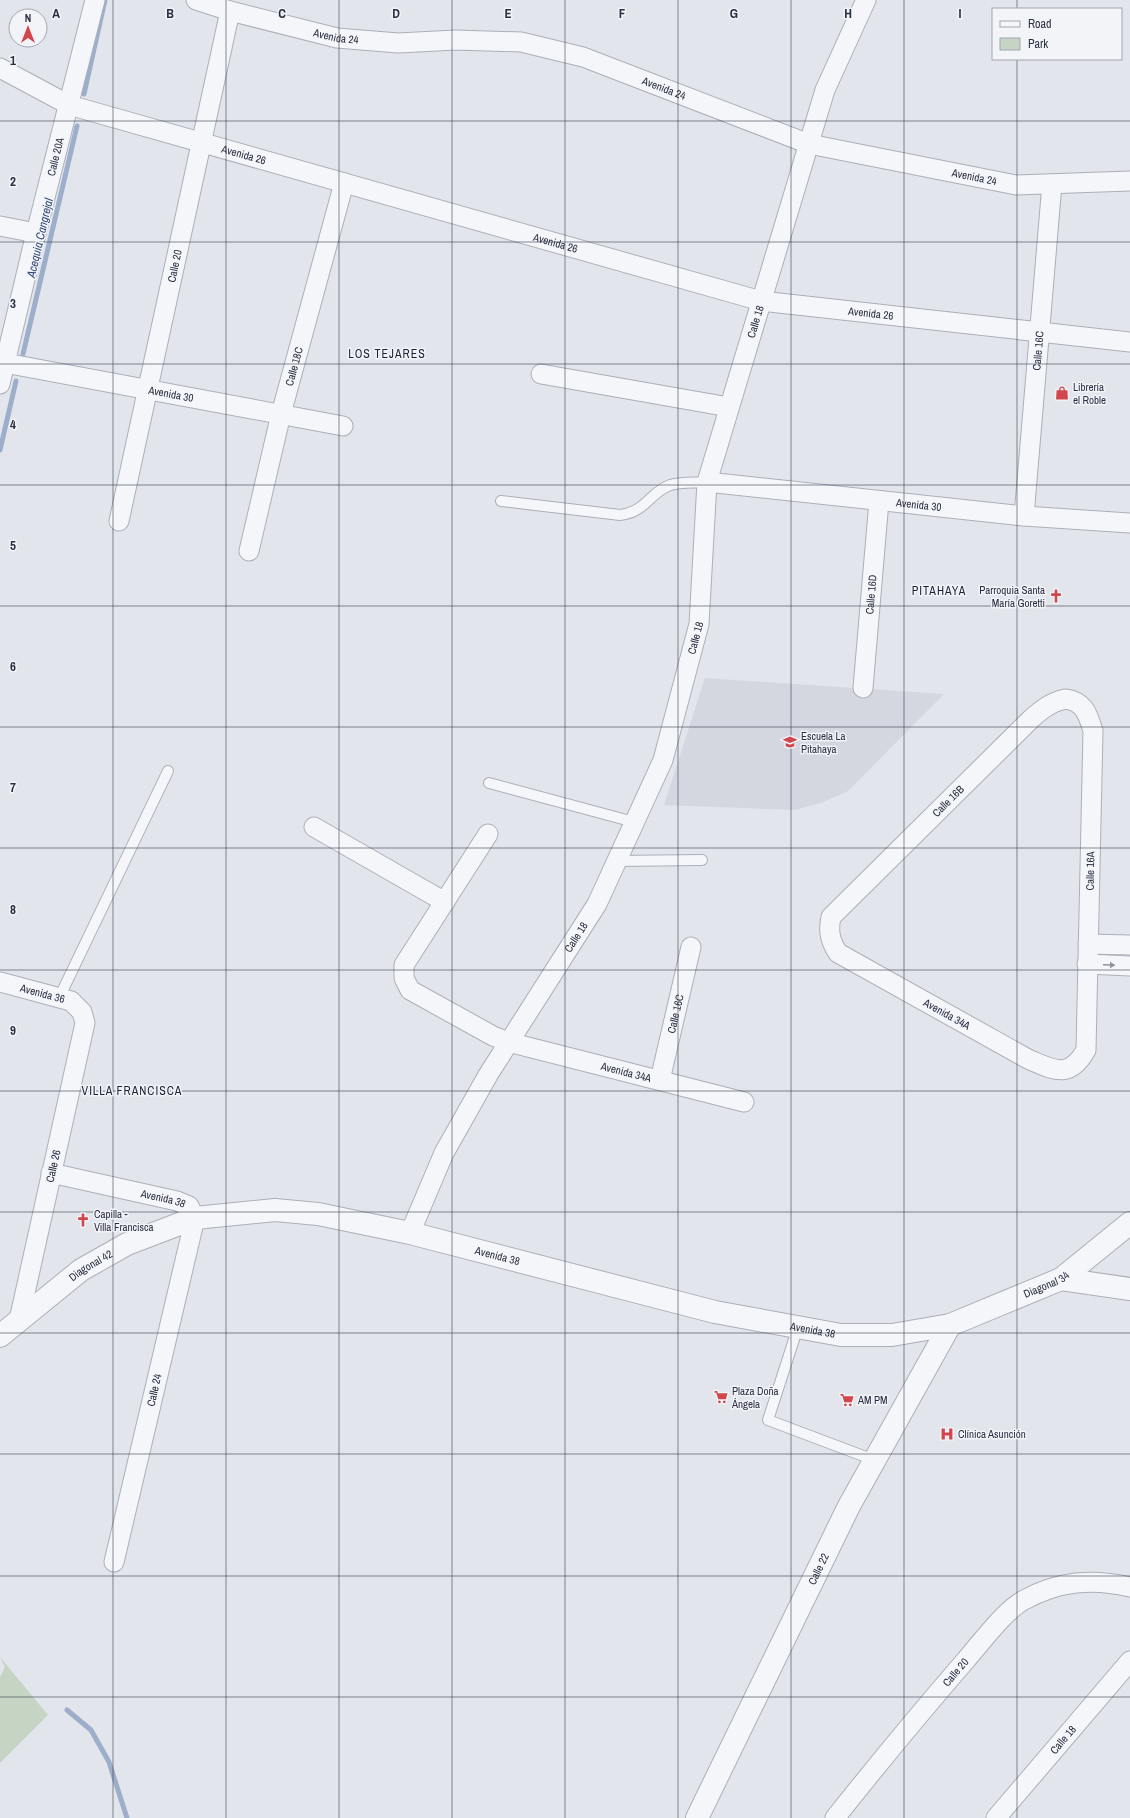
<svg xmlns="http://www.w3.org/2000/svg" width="1130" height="1818" font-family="'Archivo Narrow',sans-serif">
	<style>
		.built { fill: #d4d7e0 }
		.green { fill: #c6d5c3 }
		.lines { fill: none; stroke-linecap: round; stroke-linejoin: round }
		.stream { stroke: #9daecb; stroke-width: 5 }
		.service-casing { stroke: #abafb9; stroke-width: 12 }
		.minor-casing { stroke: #abafb9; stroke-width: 21 }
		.tertiary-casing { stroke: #abafb9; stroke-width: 24 }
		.service { stroke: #f5f6f9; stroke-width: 10 }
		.minor { stroke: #f5f6f9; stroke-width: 19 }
		.tertiary { stroke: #f5f6f9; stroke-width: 22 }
		.oneway { fill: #90939e }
		.grid { fill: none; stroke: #2a3043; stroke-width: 1; stroke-opacity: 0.55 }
		.labels { text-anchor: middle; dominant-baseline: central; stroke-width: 3; stroke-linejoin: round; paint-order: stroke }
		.street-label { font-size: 11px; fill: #2a3043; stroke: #f2f4f8 }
		.poi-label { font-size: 11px; fill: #2a3043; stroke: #f2f4f8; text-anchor: start }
		.water-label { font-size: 12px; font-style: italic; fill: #334a78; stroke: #f2f4f8 }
		.neighbourhood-label { font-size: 12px; letter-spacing: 1px; fill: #1c2134; stroke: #f2f4f8 }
		.grid-label { font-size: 13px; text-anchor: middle; font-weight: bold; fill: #2a3043; stroke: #f2f4f8; stroke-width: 3; stroke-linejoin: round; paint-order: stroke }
	</style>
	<rect width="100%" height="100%" fill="#e2e5eb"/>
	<polygon class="built" points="705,678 944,694 848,791 821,803 795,810 664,805"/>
	<polygon class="green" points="0,1657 48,1715 0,1763 0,1677 5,1667"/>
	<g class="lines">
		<g class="stream">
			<polyline points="84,94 105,0"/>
			<polyline points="23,354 77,126"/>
			<polyline points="0,450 16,381"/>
			<polyline points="67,1710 91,1730 109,1762 127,1818"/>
		</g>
		<g class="service-casing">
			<g id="service">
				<path d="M501,501L620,515C646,512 649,493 670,485C680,482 696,483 707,482"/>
				<polyline points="489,783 634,822"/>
				<polyline points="617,861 702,860"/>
				<polyline points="59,998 168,771"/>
				<polyline points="798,1327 768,1420 874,1460"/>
			</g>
		</g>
		<g class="minor-casing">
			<g id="minor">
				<path id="s1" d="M196,0L230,11L337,38L398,43L456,40L521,42L583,57L809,144L1016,185L1130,181"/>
				<path id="s2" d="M0,68L69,105L761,301L1130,342"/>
				<polyline points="0,226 36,233"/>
				<path id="s3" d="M0,362L343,426"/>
				<polyline points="541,374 729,407"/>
				<path id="s4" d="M0,384L36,233L95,0"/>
				<path id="s5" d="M707,482L1024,516L1130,523"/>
				<path id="s6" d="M1024,516L1052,184"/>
				<path id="s7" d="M119,521L230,11"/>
				<path id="s8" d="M249,551L281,414L344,183"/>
				<path id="s9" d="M863,688L879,501"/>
				<path d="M1065,699C1084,701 1088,714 1093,731L1086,1050C1069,1080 1054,1070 1028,1059L838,953C830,941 828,931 831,917L1031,719C1041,710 1051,702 1065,699Z"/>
				<polyline points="314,827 445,902"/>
				<path id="s10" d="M488,834L404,965V978L410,990L493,1036L508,1042L744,1102"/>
				<polyline points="1088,944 1130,945"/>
				<polyline points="1087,964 1130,966"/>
				<path id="s11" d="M0,982L71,1001L82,1012L85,1023L19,1320"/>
				<path id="s12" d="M660,1080L691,947"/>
				<path id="s13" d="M51,1173L177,1201L189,1206L195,1218L114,1562"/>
				<path id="s14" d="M410,1233L444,1153L488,1075L597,904L663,760L699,624L707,482L825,90L866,0"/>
				<path id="s15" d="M835,1818C877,1765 921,1712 965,1661C980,1644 1005,1610 1024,1600C1059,1581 1092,1578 1130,1587"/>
				<path id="s16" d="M996,1818L1130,1661"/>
			</g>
		</g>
		<g class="tertiary-casing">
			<g id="tertiary">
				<polyline points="1061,1279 1130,1289"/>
				<path id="s17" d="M0,1336L81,1270L127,1244L195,1218L275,1210L318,1214L410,1233L715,1312L841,1335H892L950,1325L1061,1279L1130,1223"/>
				<path id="s18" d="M697,1818L849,1506L950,1325"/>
			</g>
		</g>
		<use href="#service" class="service"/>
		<use href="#minor" class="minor"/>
		<use href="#tertiary" class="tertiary"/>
	</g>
	<defs><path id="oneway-solid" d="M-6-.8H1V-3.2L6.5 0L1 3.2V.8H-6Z"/></defs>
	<use class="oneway" href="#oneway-solid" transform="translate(1109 965) rotate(2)"/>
	<path class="grid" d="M113,0V1818M226,0V1818M339,0V1818M452,0V1818M565,0V1818M678,0V1818M791,0V1818M904,0V1818M1017,0V9M1017,59V1818M0,121H1130M0,242H1130M0,364H1130M0,485H1130M0,606H1130M0,727H1130M0,848H1130M0,970H1130M0,1091H1130M0,1212H1130M0,1333H1130M0,1454H1130M0,1576H1130M0,1697H1130"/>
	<defs>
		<g id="shop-bare" transform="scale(1.08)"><path d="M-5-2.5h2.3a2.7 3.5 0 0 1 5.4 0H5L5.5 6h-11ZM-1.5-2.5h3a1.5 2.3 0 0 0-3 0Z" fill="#d1464c" stroke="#f2f4f8" stroke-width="2.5" paint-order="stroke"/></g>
		<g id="church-bare" transform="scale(1.08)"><path d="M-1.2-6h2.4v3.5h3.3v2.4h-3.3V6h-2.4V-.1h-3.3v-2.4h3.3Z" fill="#d1464c" stroke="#f2f4f8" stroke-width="2.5" paint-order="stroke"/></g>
		<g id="school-bare" transform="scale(1.08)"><path d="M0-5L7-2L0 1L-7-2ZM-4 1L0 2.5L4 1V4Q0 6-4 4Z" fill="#d1464c" stroke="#f2f4f8" stroke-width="2.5" paint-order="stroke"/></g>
		<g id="supermarket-bare" transform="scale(1.08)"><path d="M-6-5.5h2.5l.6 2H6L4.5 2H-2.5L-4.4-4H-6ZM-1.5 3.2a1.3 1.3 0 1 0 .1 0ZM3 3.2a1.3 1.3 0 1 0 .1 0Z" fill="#d1464c" stroke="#f2f4f8" stroke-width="2.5" paint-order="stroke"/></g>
		<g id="hospital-bare" transform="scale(1.08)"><path d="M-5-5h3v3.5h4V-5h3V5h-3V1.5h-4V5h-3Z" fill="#d1464c" stroke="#f2f4f8" stroke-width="2.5" paint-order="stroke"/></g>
	</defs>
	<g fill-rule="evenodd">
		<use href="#shop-bare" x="1062" y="393"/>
		<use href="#church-bare" x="1056" y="596"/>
		<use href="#school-bare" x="790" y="742"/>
		<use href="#church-bare" x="83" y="1220"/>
		<use href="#supermarket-bare" x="721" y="1397"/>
		<use href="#supermarket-bare" x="847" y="1400"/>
		<use href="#hospital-bare" x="947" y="1434"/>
	</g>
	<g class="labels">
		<g class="street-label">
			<text stroke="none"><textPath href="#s1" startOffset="145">Avenida 24</textPath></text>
			<text stroke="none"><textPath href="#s1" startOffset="481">Avenida 24</textPath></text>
			<text stroke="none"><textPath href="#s2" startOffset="260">Avenida 26</textPath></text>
			<text stroke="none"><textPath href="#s4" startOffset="234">Calle 20A</textPath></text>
			<text stroke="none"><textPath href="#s1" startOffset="805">Avenida 24</textPath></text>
			<text stroke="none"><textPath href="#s2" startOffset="584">Avenida 26</textPath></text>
			<text stroke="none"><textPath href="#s7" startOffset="261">Calle 20</textPath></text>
			<text stroke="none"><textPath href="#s2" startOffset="908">Avenida 26</textPath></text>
			<text stroke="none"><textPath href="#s14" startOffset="988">Calle 18</textPath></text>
			<text stroke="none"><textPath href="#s6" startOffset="166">Calle 16C</textPath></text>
			<text stroke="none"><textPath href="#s8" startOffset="190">Calle 18C</textPath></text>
			<text stroke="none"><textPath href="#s3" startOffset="174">Avenida 30</textPath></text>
			<text stroke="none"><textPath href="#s5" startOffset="213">Avenida 30</textPath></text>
			<text stroke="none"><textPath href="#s9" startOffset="94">Calle 16D</textPath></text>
			<text stroke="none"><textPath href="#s14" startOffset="664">Calle 18</textPath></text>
			<text transform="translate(948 801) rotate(-45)">Calle 16B</text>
			<text transform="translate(1090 871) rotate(-89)">Calle 16A</text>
			<text stroke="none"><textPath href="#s14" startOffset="340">Calle 18</textPath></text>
			<text stroke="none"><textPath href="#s11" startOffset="44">Avenida 36</textPath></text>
			<text stroke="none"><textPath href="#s12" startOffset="68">Calle 16C</textPath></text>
			<text transform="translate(947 1014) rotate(29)">Avenida 34A</text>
			<text stroke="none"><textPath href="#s10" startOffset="415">Avenida 34A</textPath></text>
			<text transform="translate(53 1166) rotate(-77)">Calle 26</text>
			<text stroke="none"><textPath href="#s13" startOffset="115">Avenida 38</textPath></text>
			<text stroke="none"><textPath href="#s17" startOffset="538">Avenida 38</textPath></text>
			<text stroke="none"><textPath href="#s17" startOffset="115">Diagonal 42</textPath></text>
			<text stroke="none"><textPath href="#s17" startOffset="1105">Diagonal 34</textPath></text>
			<text stroke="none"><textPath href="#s17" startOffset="862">Avenida 38</textPath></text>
			<text transform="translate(154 1390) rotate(-77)">Calle 24</text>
			<text stroke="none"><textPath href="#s18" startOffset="277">Calle 22</textPath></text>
			<text stroke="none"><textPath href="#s15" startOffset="189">Calle 20</textPath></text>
			<text stroke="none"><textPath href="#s16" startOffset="103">Calle 18</textPath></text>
		</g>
		<g class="poi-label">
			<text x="1073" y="387">Librería<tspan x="1073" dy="13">el Roble</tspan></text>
			<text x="1045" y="590" text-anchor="end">Parroquia Santa<tspan x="1045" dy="13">María Goretti</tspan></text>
			<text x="801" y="736">Escuela La<tspan x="801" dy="13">Pitahaya</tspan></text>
			<text x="94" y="1214">Capilla -<tspan x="94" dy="13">Villa Francisca</tspan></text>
			<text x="732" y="1391">Plaza Doña<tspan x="732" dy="13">Ángela</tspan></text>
			<text x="858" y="1400">AM PM</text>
			<text x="958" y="1434">Clínica Asunción</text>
		</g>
		<g class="water-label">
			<text transform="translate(40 238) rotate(-77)">Acequia Cangrejal</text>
		</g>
		<g class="neighbourhood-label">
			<text x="387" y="354">LOS TEJARES</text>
			<text x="939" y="591">PITAHAYA</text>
			<text x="132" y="1091">VILLA FRANCISCA</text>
		</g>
	</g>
	<g class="grid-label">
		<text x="56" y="18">A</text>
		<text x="170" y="18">B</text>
		<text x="282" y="18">C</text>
		<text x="396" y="18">D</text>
		<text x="508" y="18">E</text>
		<text x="622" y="18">F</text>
		<text x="734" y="18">G</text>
		<text x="848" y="18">H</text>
		<text x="960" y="18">I</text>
		<text x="13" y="65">1</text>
		<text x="13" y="186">2</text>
		<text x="13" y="308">3</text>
		<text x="13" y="429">4</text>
		<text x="13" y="550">5</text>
		<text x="13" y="671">6</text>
		<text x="13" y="792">7</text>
		<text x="13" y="914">8</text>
		<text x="13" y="1035">9</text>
	</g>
	<rect x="992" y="8" width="130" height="52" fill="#f2f4f8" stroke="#a2a6b0"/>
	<rect x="1000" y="21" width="20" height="6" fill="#f5f6f9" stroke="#a2a6b0"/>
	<text x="1028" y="28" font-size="12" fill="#2a3043">Road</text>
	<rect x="1000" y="38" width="20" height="12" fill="#c6d5c3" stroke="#a2a6b0"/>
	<text x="1028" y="48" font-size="12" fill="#2a3043">Park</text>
	<g transform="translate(28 28)"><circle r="19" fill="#f2f4f8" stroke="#a2a6b0"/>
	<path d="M0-3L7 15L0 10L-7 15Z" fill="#d1464c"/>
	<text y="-6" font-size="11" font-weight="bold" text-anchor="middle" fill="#2a3043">N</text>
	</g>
</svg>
